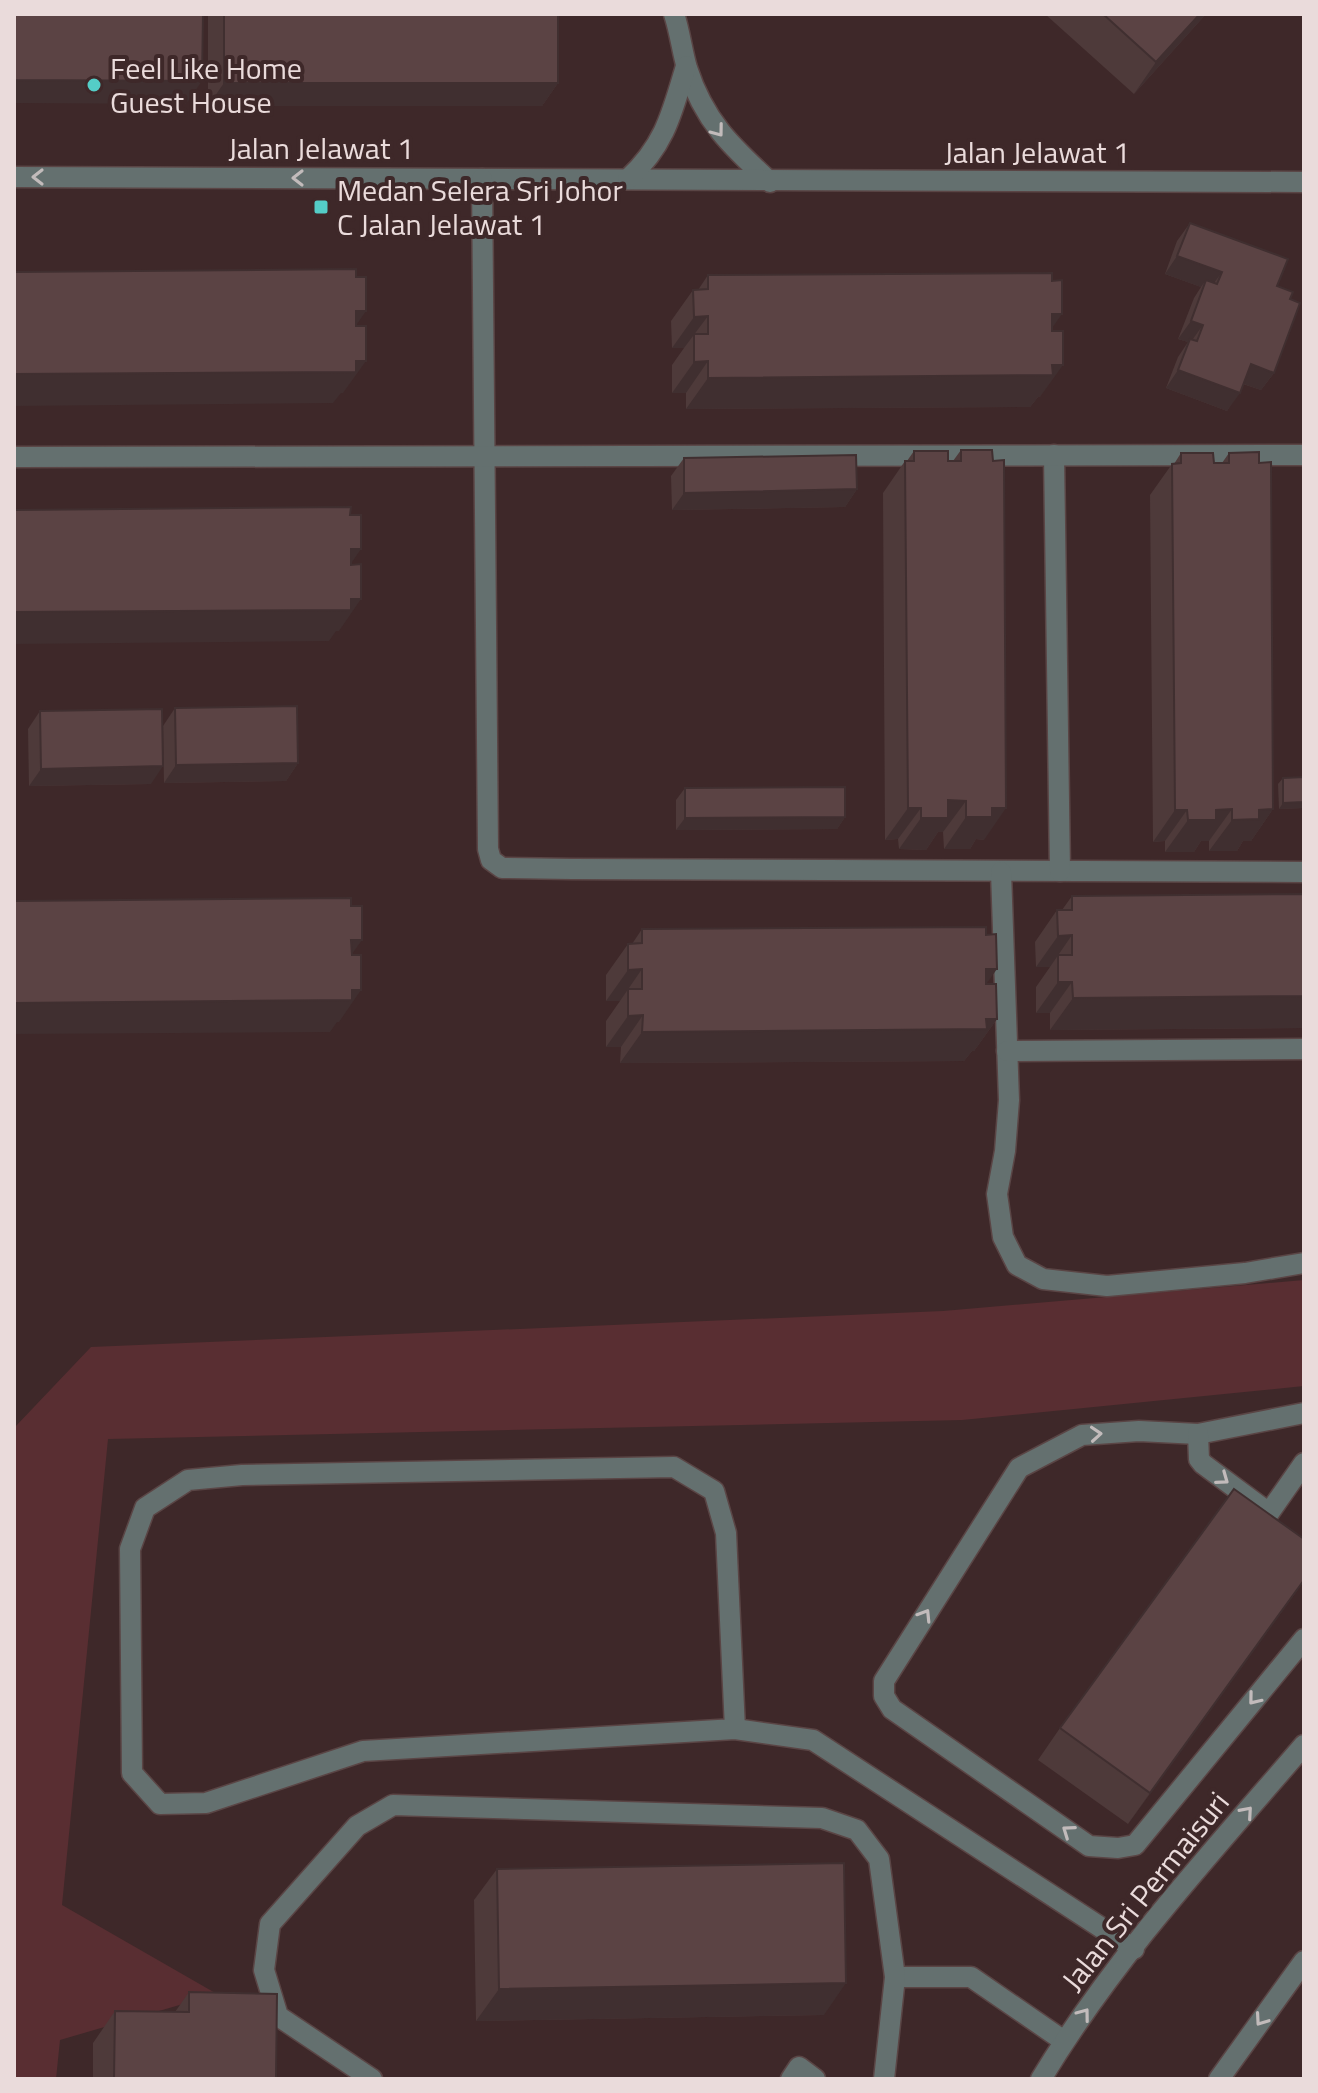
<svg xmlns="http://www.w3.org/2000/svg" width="1318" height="2093" font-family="'Titillium Web',sans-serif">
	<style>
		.green { fill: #592e32 }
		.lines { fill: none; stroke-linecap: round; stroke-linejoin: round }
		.minor-casing { stroke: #5a4545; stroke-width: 23 }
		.minor { stroke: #64706f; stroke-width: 20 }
		.wall { fill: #4e3a3a }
		.shaded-wall { fill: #402f30 }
		.building { fill: #5b4344; stroke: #402f30; stroke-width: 2 }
		.oneway { stroke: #c2bbbb }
		.poi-dot { fill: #54cdc7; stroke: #3e2829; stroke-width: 3 }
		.labels { text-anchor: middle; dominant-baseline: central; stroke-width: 8; stroke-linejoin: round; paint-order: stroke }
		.poi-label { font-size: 30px; fill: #eadbdb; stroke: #3e2829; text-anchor: start }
		.street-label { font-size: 30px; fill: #eadbdb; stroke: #3e2829 }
	</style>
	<rect width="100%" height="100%" fill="#3e2829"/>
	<polygon class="green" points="1304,1280 1304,1386 962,1420 108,1439 62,1905 217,1994 60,2040 56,2079 14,2079 15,1427 91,1347 943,1311"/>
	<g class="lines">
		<g class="minor-casing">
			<g id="minor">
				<path d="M674,14C680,32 682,51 687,68C704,121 731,146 770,182"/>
				<polyline points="14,177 1304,182"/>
				<polyline points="482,179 488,849 491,860 502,868 572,869 1304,872"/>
				<path d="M628,179C665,145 672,113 686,66"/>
				<polyline points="1054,455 1060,871"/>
				<polyline points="14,457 1304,455"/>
				<polyline points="1001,872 1009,1100 1005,1151 997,1194 1003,1237 1017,1265 1043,1279 1107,1286 1245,1273 1304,1263"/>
				<polyline points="1007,1051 1304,1049"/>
				<polyline points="1304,1413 1198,1434 1139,1431 1082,1435 1019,1468 884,1681 884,1696 892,1709 1089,1846 1118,1848 1135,1845 1304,1639"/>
				<polyline points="1198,1434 1199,1459 1203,1464 1269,1513 1304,1463"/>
				<polyline points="735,1729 726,1533 714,1491 674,1467 242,1475 188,1480 145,1508 130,1549 132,1773 160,1804 206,1803 363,1751 735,1729 813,1740 1134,1949"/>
				<polyline points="895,1977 971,1977 1064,2041"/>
				<polyline points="372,2079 278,2016 264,1970 270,1924 357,1826 393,1805 822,1818 857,1830 879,1859 895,1977 884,2079"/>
				<polyline points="791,2079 799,2067 815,2079"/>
				<path d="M1041,2079C1114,1958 1212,1852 1304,1745"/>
				<polyline points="1219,2079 1304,1961"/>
			</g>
		</g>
		<use href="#minor" class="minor"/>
	</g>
	<g class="wall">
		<polygon points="208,14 558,14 558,83 542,106 208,106"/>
		<polygon points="1045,14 1206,14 1134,94"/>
		<polygon points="1190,223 1277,286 1290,299 1274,373 1261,390 1243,384 1227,411 1166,388 1178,357 1188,342 1178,339 1194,298 1201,287 1165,274 1177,241"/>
		<polygon points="708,275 1052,328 1040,397 1038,397 1030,407 686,409 686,393 672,393 672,365 684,348 672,348 671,321 693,290 698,290"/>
		<polygon points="961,450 984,840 976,839 970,849 944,849 943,832 938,832 926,850 899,849 898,839 885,840 883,493 905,461 907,461 914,451 948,461 953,461"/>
		<polygon points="1181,453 1214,463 1222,463 1229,453 1273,809 1251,841 1243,841 1237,851 1209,851 1209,841 1201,841 1194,852 1165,852 1165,841 1153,842 1150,495 1172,464 1174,464"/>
		<polygon points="684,458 857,489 845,507 672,510 671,476"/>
		<polygon points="175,708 298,763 286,781 164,783 163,726"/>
		<polygon points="40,711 151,784 29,786 28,729"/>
		<polygon points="1304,777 1304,808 1279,809 1278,784 1283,778"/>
		<polygon points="685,788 845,817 837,829 676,830 676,800"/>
		<polygon points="1304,894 1304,1028 1050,1030 1050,1013 1036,1013 1036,987 1050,967 1036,967 1035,942 1057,910 1062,910 1072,896"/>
		<polygon points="642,929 987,984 997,1019 974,1051 972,1051 964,1061 620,1063 621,1047 606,1047 606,1021 620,1001 606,1001 606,975 628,944 632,944"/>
		<polygon points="1304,1581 1128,1824 1038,1760 1060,1728"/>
		<polygon points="497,1869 824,2015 476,2021 474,1900"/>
		<polygon points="189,1992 276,2079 93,2079 93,2043 115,2011 175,2012"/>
	</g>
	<g class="shaded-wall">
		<polygon points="1200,14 1206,14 1134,94 1156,62"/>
		<polygon points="14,80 202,81 186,104 14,103"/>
		<polygon points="224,83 558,83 542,106 208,106"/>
		<polygon points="1177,256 1222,272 1209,290 1206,280 1201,287 1165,274"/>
		<polygon points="356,311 366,311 344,343"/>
		<polygon points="1052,314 1062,314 1040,345"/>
		<polygon points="708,316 684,348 672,348 694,317"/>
		<polygon points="1191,321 1203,325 1190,343 1190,339 1188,342 1178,339"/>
		<polygon points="366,361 343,393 341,393 333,403 14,406 14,374"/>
		<polygon points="708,361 686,393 672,393 694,362"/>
		<polygon points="1251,364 1274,373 1261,390 1238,382"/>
		<polygon points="1063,365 1040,397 1038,397 1030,407 686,409 708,378"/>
		<polygon points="1178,370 1240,393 1227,411 1166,388"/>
		<polygon points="857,489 845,507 672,510 684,493"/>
		<polygon points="351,549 361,549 339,581"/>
		<polygon points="361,599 339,631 336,631 329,641 14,644 14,612"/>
		<polygon points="298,763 286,781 164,783 176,765"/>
		<polygon points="163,766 151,784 29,786 41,769"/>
		<polygon points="948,800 966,801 943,832 938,832 926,850 899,849 921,818"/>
		<polygon points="1304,802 1304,808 1279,809 1283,803"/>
		<polygon points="908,808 921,808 898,839 885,840"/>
		<polygon points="992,808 1006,808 984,840 976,839 970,849 944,849 966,817"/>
		<polygon points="1232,809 1209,841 1201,841 1194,852 1165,852 1188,820 1216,810"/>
		<polygon points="1273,809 1251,841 1243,841 1237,851 1209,851 1232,820 1259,810"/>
		<polygon points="1175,810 1187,810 1165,841 1153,842"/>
		<polygon points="845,817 837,829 676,830 685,818"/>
		<polygon points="1072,935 1050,967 1036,967 1058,936"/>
		<polygon points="351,940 362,940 339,972"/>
		<polygon points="642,969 620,1001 606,1001 628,970"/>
		<polygon points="986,969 997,969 975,1000"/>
		<polygon points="1058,982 1072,982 1050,1013 1036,1013"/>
		<polygon points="361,990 339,1022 337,1022 330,1032 14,1034 14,1003"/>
		<polygon points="1304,996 1304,1028 1050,1030 1073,998"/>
		<polygon points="643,1015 621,1047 606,1047 628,1016"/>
		<polygon points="997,1019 974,1051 972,1051 964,1061 620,1063 642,1032"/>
		<polygon points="1304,1581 1128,1824 1150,1793"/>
		<polygon points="846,1983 824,2015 476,2021 499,1989"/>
	</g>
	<g class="building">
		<polygon points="14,14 203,14 202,81 14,80"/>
		<rect x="224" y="14" width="334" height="69"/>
		<polygon points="1103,14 1200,14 1156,62"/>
		<polygon points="1190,223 1288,259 1277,286 1293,292 1290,299 1300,303 1274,373 1251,364 1240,393 1178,370 1190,339 1197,341 1203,325 1191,321 1206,280 1217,284 1222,272 1177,256"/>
		<polygon points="356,269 356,277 366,277 366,311 356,311 356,326 366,326 366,361 356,361 356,372 14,374 14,272"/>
		<polygon points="1052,273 1052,281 1062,280 1062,314 1052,314 1052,331 1063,331 1063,365 1052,365 1053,375 708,378 708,361 694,362 694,334 708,334 708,316 694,317 693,290 708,289 708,275"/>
		<polygon points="961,450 992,450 993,461 1004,460 1006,808 992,808 992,817 966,817 966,801 948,800 948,818 921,818 921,808 908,808 905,461 914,461 914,451 948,451 948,461 961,461"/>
		<polygon points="1259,452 1259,463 1271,462 1273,809 1259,810 1259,819 1232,820 1232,809 1216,810 1216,820 1188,820 1187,810 1175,810 1172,464 1181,463 1181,453 1213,453 1214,463 1229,463 1229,453"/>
		<polygon points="856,455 857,489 684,493 684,458"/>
		<polygon points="351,507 350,515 361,515 361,549 351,549 351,565 361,564 361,599 351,599 351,610 14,612 14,510"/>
		<polygon points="297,706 298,763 176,765 175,708"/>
		<polygon points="162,709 163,766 41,769 40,711"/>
		<polygon points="1304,777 1304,802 1283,803 1283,778"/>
		<polygon points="845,787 845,817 685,818 685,788"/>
		<polygon points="1304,894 1304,996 1073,998 1072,982 1058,982 1058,955 1072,955 1072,935 1058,936 1057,910 1072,910 1072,896"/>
		<polygon points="351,898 351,906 362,906 362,940 351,940 352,955 361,955 361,990 352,990 352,1000 14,1003 14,901"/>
		<polygon points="986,927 986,935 996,934 997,969 986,969 986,984 996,984 997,1019 986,1019 987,1029 642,1032 643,1015 628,1016 628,989 642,989 642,969 628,970 628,944 642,943 642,929"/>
		<polygon points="1234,1489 1304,1539 1304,1580 1150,1793 1060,1728"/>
		<polygon points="844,1863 846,1983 499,1989 497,1869"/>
		<polygon points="189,1992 277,1994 276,2079 114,2079 115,2011 189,2012"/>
	</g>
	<defs><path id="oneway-chevron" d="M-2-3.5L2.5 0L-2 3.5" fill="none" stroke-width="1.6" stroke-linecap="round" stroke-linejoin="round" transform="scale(2)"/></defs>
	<g class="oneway">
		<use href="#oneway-chevron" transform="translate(718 131) rotate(53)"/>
		<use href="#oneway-chevron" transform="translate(38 177) rotate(-180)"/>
		<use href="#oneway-chevron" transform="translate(298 178) rotate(-180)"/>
		<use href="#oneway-chevron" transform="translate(1096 1434) rotate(-4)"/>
		<use href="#oneway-chevron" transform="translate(1223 1479) rotate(36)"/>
		<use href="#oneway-chevron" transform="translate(925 1615) rotate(-58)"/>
		<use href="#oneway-chevron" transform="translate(1254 1699) rotate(129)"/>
		<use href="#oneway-chevron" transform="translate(1247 1812) rotate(-49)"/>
		<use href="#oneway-chevron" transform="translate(1068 1831) rotate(-145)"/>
		<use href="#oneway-chevron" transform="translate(1084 2014) rotate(-53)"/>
		<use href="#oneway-chevron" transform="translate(1261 2020) rotate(125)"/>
	</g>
	<g class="poi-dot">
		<circle cx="94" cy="85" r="8"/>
		<rect x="313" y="199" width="16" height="16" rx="4"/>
	</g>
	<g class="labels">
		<g class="poi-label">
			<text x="110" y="68">Feel Like Home<tspan x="110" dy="34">Guest House</tspan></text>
			<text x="337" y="190">Medan Selera Sri Johor<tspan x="337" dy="34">C Jalan Jelawat 1</tspan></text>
		</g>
		<g class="street-label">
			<text x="321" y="148">Jalan Jelawat 1</text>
			<text x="1037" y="152">Jalan Jelawat 1</text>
			<text transform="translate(1145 1891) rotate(-51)">Jalan Sri Permaisuri</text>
		</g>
	</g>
	<rect width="1318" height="2093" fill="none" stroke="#eadbdb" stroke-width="32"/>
</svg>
